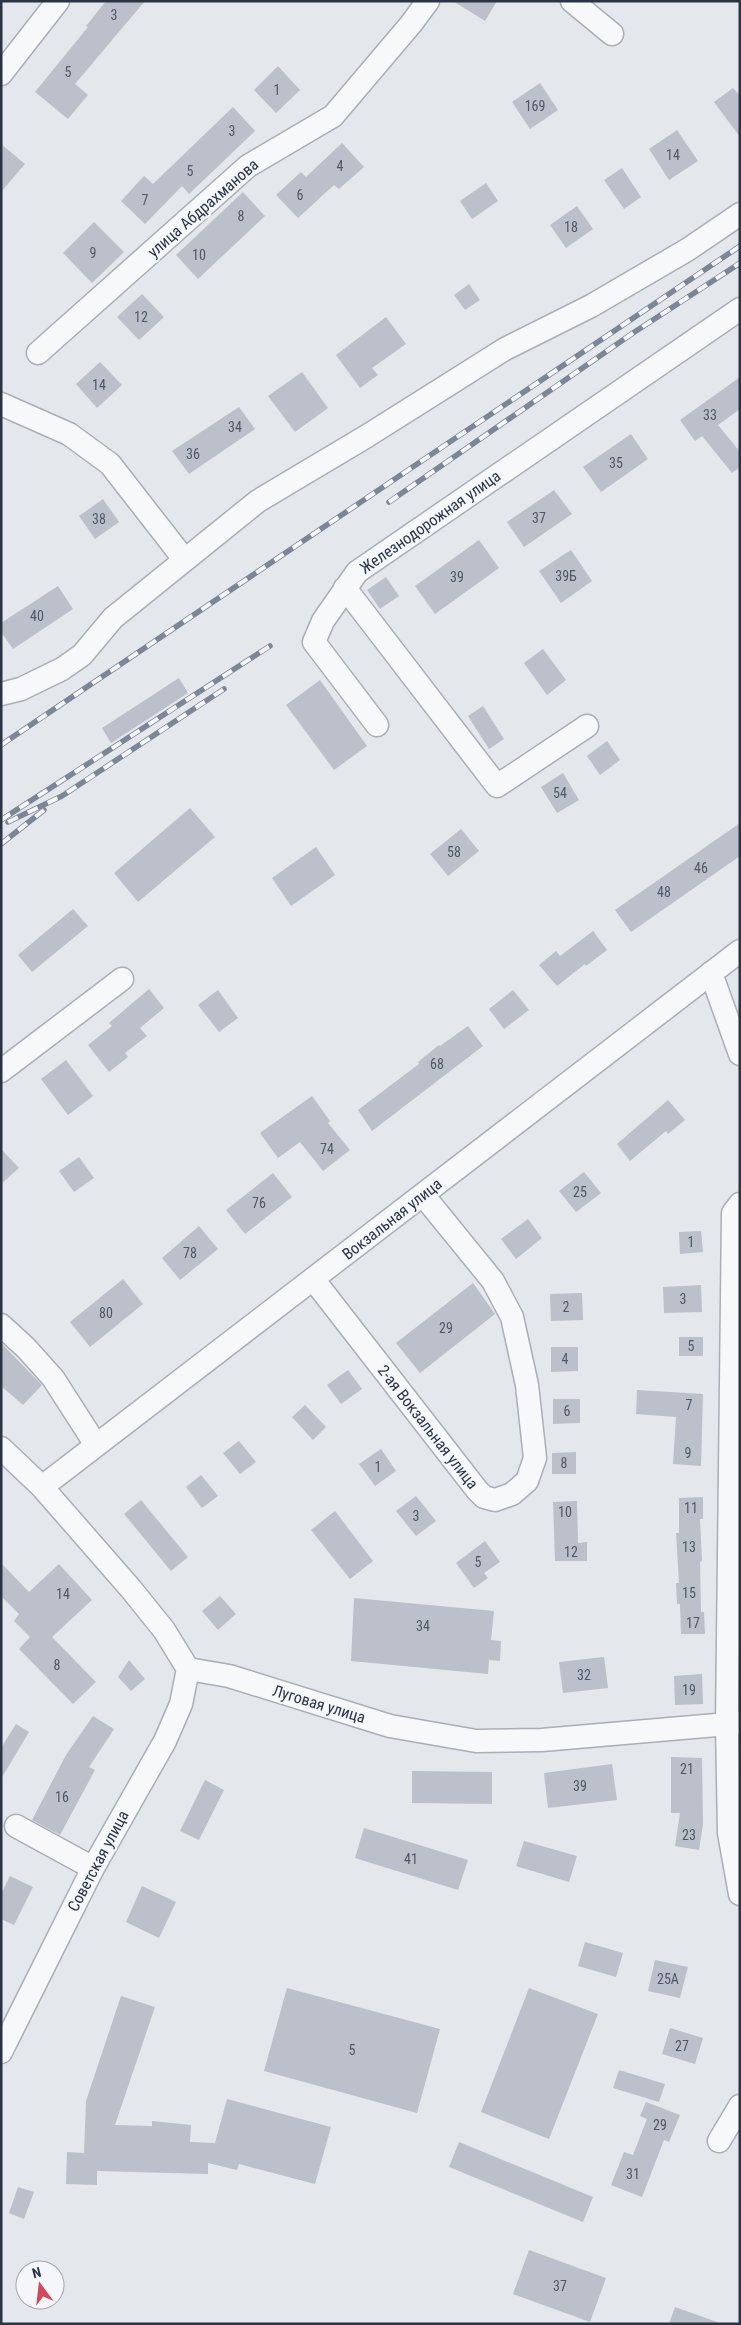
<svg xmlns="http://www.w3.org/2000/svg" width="741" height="2325" font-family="'Roboto Condensed',sans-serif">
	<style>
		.building { fill: #bbc0ca }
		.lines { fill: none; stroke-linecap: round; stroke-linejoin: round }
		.minor-casing { stroke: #a9aeb7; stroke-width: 25 }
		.minor { stroke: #f7f8fa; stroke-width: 22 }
		.rail-casing { stroke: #7d8696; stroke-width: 5.5 }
		.rail { stroke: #f4f6f9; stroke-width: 4; stroke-dasharray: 11; stroke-linecap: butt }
		.labels { text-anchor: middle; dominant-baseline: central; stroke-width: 4.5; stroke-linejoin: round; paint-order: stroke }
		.number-label { font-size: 14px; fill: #4f5766 }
		.street-label { font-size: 16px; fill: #2b3445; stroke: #f4f6f9 }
	</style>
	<rect width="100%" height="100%" fill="#e4e7ec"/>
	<g class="building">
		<polygon points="106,1 145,1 75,84 88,95 68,119 35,92 88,27 86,26"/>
		<polygon points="453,1 497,1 485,21"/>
		<polygon points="278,66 300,90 276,113 254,90"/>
		<polygon points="540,83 558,110 530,129 512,102"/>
		<polygon points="733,88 740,96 740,137 714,102"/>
		<polygon points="233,107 255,131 189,194 182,186 145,224 121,201 144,176 153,184"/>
		<polygon points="677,130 698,161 669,180 649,149"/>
		<polygon points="342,143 364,167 339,189 334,185 298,218 276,195 301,172 306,177"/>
		<polygon points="1,144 25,164 1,192"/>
		<polygon points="622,168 641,197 624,209 604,180"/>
		<polygon points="486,183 498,201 472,219 460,201"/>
		<polygon points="243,192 265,216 198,279 176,255"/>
		<polygon points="577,206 593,229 566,248 550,225"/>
		<polygon points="94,222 124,252 92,283 63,253"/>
		<polygon points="469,284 480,300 465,310 454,295"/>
		<polygon points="142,294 164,317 139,340 117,317"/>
		<polygon points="386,317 406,344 372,368 378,375 360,388 336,355"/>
		<polygon points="100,362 122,385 97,408 76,384"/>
		<polygon points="302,372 328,408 295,432 268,396"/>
		<polygon points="740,377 740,409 718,425 740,452 740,467 732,473 702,436 695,441 680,420"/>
		<polygon points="239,407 255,429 189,474 172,451"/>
		<polygon points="631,434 648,459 601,492 583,467"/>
		<polygon points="554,490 572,514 524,547 507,522"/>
		<polygon points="103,499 119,522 95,539 79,516"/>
		<polygon points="479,540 499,568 435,614 415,586"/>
		<polygon points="571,550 592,581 561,603 539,571"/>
		<polygon points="386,577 399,596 380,609 367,590"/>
		<polygon points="58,586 73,609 13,649 1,632 1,623"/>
		<polygon points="543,649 566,680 547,695 524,663"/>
		<polygon points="179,678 188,693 111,743 102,728"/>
		<polygon points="320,680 367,746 334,770 286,705"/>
		<polygon points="483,706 504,739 489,749 468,716"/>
		<polygon points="607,741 620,760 600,775 587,756"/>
		<polygon points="563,773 579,800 557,813 541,787"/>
		<polygon points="190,808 215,837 138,902 114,873"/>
		<polygon points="740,823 740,856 631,932 615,910"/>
		<polygon points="461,829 479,851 448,876 430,854"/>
		<polygon points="316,847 335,875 291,906 272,878"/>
		<polygon points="73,909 88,926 32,972 18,955"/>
		<polygon points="593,931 607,950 586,966 585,964 557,986 539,965 556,951 560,956"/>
		<polygon points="149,989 164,1008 140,1028 147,1036 125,1053 128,1057 109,1072 88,1045 112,1026 109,1023"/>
		<polygon points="218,990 238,1018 219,1032 198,1005"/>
		<polygon points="513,990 529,1010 504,1029 489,1009"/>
		<polygon points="468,1026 483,1046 372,1131 358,1110 419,1064 418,1062 439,1045 440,1046"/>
		<polygon points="66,1060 93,1096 68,1115 41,1079"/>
		<polygon points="312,1096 330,1121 328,1123 350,1150 323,1171 300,1142 278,1158 260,1133"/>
		<polygon points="668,1100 685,1120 668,1134 666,1131 630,1161 617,1144"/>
		<polygon points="1,1149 19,1168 1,1184"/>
		<polygon points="79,1157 94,1178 74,1192 59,1171"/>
		<polygon points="584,1172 601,1193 576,1212 559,1191"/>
		<polygon points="273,1173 292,1197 245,1234 226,1210"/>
		<polygon points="528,1219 542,1238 516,1259 501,1239"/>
		<polygon points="199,1226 218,1249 180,1280 162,1258"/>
		<polygon points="701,1231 703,1252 680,1254 679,1232"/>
		<polygon points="123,1279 143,1304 90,1347 70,1322"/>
		<polygon points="473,1283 495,1314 420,1373 396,1343"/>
		<polygon points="701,1285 702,1312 664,1313 663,1287"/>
		<polygon points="582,1293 583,1320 551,1321 550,1294"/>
		<rect x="679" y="1337" width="24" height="19"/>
		<polygon points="1,1343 42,1385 23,1405 1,1386"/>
		<polygon points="551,1347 578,1347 578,1371 551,1372"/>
		<polygon points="348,1370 362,1389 341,1404 327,1385"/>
		<polygon points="637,1390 703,1394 701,1466 673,1464 676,1417 636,1414"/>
		<polygon points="553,1399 580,1399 580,1423 553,1424"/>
		<polygon points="305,1405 326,1427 313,1440 292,1417"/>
		<polygon points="239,1441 256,1462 240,1474 223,1453"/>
		<polygon points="381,1449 396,1471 375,1486 359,1464"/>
		<polygon points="576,1452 576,1474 552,1474 552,1453"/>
		<polygon points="201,1475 218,1496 202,1508 186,1487"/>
		<polygon points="416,1496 436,1521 416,1536 396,1511"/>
		<polygon points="703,1497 703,1519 700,1519 702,1561 700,1562 701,1612 704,1612 705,1634 681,1634 680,1604 677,1604 676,1583 679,1583 676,1533 679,1533 679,1498"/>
		<polygon points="141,1500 188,1557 171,1571 124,1514"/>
		<polygon points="577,1501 578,1543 587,1542 587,1561 555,1561 553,1502"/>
		<polygon points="335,1511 373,1561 350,1579 311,1530"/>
		<polygon points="485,1541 500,1562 484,1573 488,1578 474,1588 456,1563"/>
		<polygon points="1,1563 29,1592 59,1564 92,1600 52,1637 96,1682 73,1704 19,1649 30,1637 14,1621 19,1614 1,1596"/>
		<polygon points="220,1596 236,1614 218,1630 202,1611"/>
		<polygon points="354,1598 494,1611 491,1640 501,1641 500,1661 489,1660 488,1674 351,1661"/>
		<polygon points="604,1657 608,1688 563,1693 559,1662"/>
		<polygon points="129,1660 145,1679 131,1691 118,1677"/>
		<polygon points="702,1674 703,1704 675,1705 674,1676"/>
		<polygon points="93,1716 114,1729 89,1767 95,1770 60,1835 32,1820 66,1755"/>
		<polygon points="16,1724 29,1732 1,1779 1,1748"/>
		<polygon points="671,1757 702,1758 703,1824 699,1850 675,1846 680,1813 671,1813"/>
		<polygon points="612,1764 617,1800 548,1808 544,1773"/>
		<polygon points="412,1771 492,1772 492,1804 412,1803"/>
		<polygon points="205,1780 224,1790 199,1840 180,1831"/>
		<polygon points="364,1828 468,1860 458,1890 355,1858"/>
		<polygon points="524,1841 577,1856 569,1882 516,1866"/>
		<polygon points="10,1876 33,1887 14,1925 1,1919 1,1894"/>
		<polygon points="142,1886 176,1902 159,1938 126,1922"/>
		<polygon points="585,1942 623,1953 616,1977 578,1966"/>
		<polygon points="655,1960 688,1967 680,1998 648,1991"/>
		<polygon points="287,1988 440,2029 417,2113 264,2071"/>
		<polygon points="529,1988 598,2014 549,2139 481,2112"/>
		<polygon points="121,1996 155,2007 115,2125 152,2126 152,2121 191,2125 190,2142 215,2143 227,2099 331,2127 315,2184 239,2164 237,2170 208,2163 208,2174 97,2171 97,2185 66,2184 67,2152 84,2153 86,2101"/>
		<polygon points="670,2028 703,2038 695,2064 662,2054"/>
		<polygon points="619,2070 665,2084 659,2102 613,2088"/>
		<polygon points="646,2102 680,2115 669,2142 664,2140 642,2197 611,2185 624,2152 633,2155 647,2119 640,2116"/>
		<polygon points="459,2142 593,2197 583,2222 449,2167"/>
		<polygon points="18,2187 34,2192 24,2219 9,2213"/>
		<polygon points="529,2250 606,2278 590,2322 513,2294"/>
		<polygon points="675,2307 717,2322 717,2324 669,2324"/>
	</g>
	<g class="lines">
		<g class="minor-casing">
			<g id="minor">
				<polyline points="572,1 612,34"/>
				<polyline points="1,74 58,1"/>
				<polyline points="38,353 248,166 333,116 411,24 428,1"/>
				<polyline points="1,404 69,434 110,464 184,559"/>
				<polyline points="345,588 497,786 587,726"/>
				<polyline points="1,694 21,689 62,669 82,655 113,618 258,501 367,436 505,349 591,306 687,250 740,214"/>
				<polyline points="377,725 314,642 323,621 357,572 740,309"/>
				<polyline points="711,973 740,1054"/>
				<polyline points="1,1071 122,979"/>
				<polyline points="740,1204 733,1213 727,1725 729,1833 740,1894"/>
				<polyline points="313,1279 477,1490 484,1497 495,1500 512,1494 527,1481 535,1458 527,1385 512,1317 493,1281 423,1195"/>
				<polyline points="1,1325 26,1348 53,1378 96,1445"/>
				<polyline points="1,1448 42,1487 131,1589 164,1630 188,1669 229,1676 390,1726 476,1741 542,1740 740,1723"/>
				<polyline points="42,1487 740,951"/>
				<polyline points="16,1826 93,1868"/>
				<polyline points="1,2052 93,1868 165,1741 181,1704 188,1669"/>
				<polyline points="719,2141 740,2106"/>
			</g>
		</g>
		<use href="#minor" class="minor"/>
		<g class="rail-casing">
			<g id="rail">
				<polyline points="389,502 633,333 740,263"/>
				<polyline points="1,745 740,246"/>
				<polyline points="1,820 270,646"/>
				<polyline points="8,822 62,796 224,689"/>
				<polyline points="1,844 44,810"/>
			</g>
		</g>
		<use href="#rail" class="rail"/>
	</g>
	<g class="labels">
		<g class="number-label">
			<text x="114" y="15">3</text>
			<text x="68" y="72">5</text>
			<text x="277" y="90">1</text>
			<text x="535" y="106">169</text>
			<text x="232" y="131">3</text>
			<text x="673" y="155">14</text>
			<text x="340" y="166">4</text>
			<text x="190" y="171">5</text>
			<text x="300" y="195">6</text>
			<text x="145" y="200">7</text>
			<text x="241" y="216">8</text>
			<text x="571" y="227">18</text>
			<text x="93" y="253">9</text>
			<text x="199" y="255">10</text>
			<text x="141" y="317">12</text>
			<text x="99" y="385">14</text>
			<text x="710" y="415">33</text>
			<text x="235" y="427">34</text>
			<text x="193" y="454">36</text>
			<text x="616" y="463">35</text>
			<text x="539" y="518">37</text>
			<text x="99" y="519">38</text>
			<text x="566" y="576">39Б</text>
			<text x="457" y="577">39</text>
			<text x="37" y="616">40</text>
			<text x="560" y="793">54</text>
			<text x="454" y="852">58</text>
			<text x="701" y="868">46</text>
			<text x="664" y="892">48</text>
			<text x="437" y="1064">68</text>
			<text x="327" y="1149">74</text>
			<text x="580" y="1192">25</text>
			<text x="259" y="1203">76</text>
			<text x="691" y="1242">1</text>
			<text x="190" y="1253">78</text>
			<text x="683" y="1299">3</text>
			<text x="566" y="1307">2</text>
			<text x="106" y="1313">80</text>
			<text x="446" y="1328">29</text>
			<text x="691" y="1346">5</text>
			<text x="565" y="1359">4</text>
			<text x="689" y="1405">7</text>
			<text x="567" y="1411">6</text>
			<text x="688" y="1453">9</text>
			<text x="564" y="1463">8</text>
			<text x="378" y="1467">1</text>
			<text x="691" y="1508">11</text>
			<text x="565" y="1512">10</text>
			<text x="416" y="1516">3</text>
			<text x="689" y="1547">13</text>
			<text x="571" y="1552">12</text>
			<text x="478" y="1562">5</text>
			<text x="689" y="1593">15</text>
			<text x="63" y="1594">14</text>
			<text x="693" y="1623">17</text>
			<text x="423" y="1626">34</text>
			<text x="57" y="1665">8</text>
			<text x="584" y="1675">32</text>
			<text x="689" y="1690">19</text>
			<text x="687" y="1769">21</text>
			<text x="580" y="1786">39</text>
			<text x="62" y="1797">16</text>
			<text x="689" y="1835">23</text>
			<text x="411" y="1859">41</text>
			<text x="668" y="1979">25А</text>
			<text x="682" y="2046">27</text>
			<text x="352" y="2050">5</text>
			<text x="660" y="2125">29</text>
			<text x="633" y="2174">31</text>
			<text x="560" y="2286">37</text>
		</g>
		<g class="street-label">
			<text transform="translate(203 208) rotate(-41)">улица Абдрахманова</text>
			<text transform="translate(430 522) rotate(-35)">Железнодорожная улица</text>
			<text transform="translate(392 1219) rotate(-38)">Вокзальная улица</text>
			<text transform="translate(428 1427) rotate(52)">2-ая Вокзальная улица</text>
			<text transform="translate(319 1704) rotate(17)">Луговая улица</text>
			<text transform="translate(98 1861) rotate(-62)">Советская улица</text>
		</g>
	</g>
	<rect width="741" height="2325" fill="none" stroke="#2b3445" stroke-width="5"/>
	<g transform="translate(40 2285) rotate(345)"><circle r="24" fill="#f4f6f9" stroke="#a4a8b1"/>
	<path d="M0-4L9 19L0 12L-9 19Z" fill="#d1495b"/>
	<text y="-8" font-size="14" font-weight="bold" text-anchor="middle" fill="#2b3445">N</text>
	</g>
</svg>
